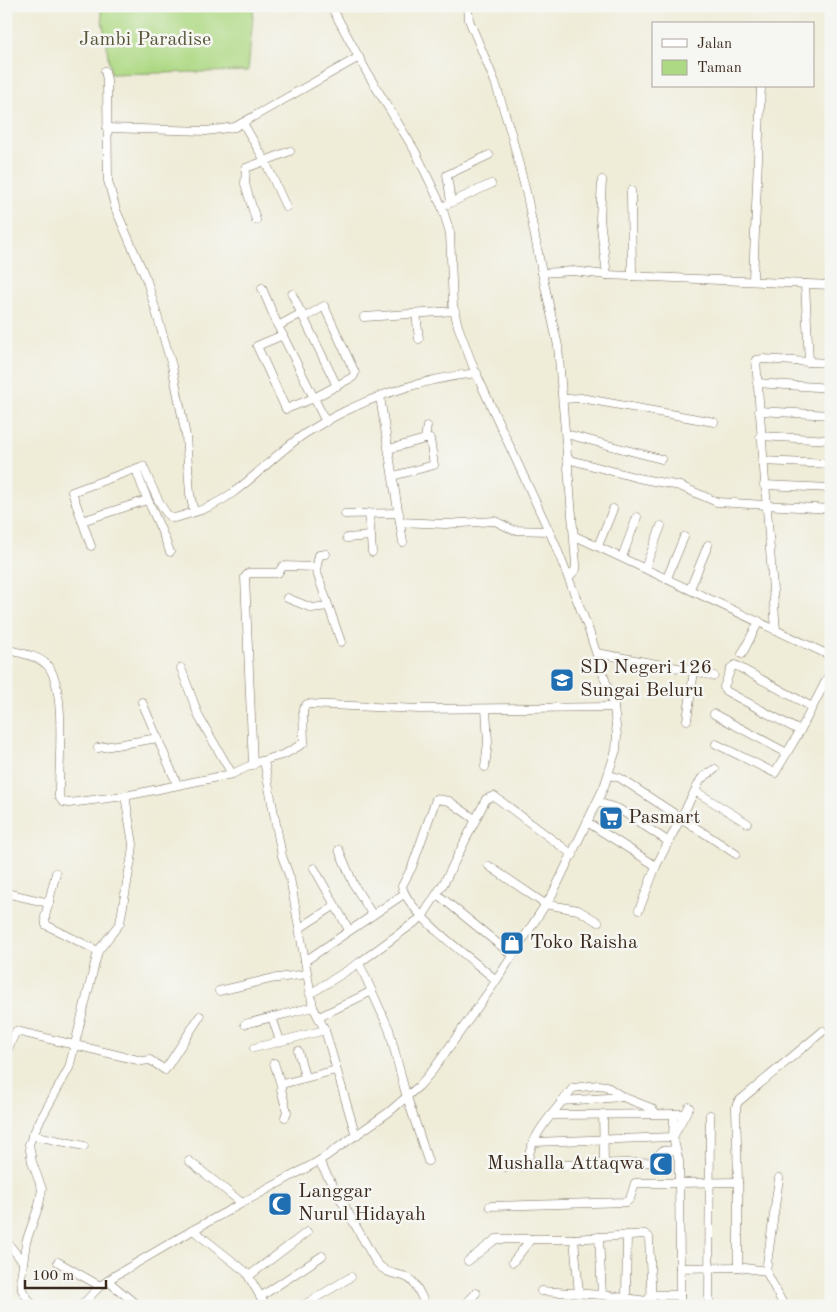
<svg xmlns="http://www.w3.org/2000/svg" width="837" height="1312" font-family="'Old Standard TT',serif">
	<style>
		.green { fill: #aed984; stroke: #748251 }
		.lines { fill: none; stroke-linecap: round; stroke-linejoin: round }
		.minor-casing { stroke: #7a6e5f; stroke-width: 9 }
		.minor { stroke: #fff; stroke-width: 8 }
		.labels { text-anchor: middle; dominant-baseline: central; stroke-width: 5; stroke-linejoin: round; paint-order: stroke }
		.park-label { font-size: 20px; fill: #585638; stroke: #f6f6f2 }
		.poi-label { font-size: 20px; fill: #3b2a1e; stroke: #f6f6f2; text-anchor: start }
	</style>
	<rect width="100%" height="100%" fill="#f6f6f2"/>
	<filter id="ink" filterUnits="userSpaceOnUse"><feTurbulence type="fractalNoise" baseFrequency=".02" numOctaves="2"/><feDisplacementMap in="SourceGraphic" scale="10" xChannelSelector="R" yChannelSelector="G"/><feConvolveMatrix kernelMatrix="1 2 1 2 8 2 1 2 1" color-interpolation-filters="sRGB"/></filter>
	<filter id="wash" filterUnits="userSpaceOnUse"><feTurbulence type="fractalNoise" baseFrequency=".0096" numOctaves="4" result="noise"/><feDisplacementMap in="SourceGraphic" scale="20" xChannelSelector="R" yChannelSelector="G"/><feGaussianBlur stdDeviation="1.12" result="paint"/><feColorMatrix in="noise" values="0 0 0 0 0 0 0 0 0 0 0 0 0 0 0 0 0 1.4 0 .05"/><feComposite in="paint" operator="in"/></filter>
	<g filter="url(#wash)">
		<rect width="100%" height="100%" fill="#efecd8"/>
		<polygon class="green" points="100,6 254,6 248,71 111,74"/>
	</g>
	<g filter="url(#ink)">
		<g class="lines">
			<g class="minor-casing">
				<g id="minor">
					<polyline points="468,6 469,20 495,82 511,133 527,196 542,273"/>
					<polyline points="105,71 107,80 108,181 116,210 147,281 172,366 186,436 190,494 194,512"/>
					<polyline points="243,123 265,161 290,151"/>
					<polyline points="107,128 206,131 235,127 359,57"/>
					<polyline points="602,180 600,219 607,275"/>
					<polyline points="631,191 632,276"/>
					<polyline points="451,202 447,175 489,155"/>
					<polyline points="448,204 491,184"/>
					<polyline points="256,220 245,184 246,168 265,161 286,207"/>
					<polyline points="753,280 761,86"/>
					<polyline points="262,288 278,326 326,422"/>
					<polyline points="292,294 337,386"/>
					<polyline points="416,313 419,339"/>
					<polyline points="364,317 455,311"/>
					<polyline points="278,326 302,313"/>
					<polyline points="283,335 257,346 286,409 314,398 353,377 355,373 324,306 304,318"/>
					<polyline points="809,362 831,363"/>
					<polyline points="757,383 831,388"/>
					<polyline points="380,397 403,542"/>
					<polyline points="563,399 581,398 714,422"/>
					<polyline points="759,411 831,415"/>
					<polyline points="566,434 661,459"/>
					<polyline points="760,436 831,440"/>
					<polyline points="389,449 425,439 427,426"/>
					<polyline points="567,459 638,478 680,486 717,502 831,509"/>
					<polyline points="762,461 831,464"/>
					<path d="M136,469C145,498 160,524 170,552"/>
					<polyline points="393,476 434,465 430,439 425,439"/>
					<polyline points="764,485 831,488"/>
					<polyline points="369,513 372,552"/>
					<polyline points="345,514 399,513"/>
					<polyline points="82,521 147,500"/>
					<polyline points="400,522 445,524 495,521 513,530 548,531"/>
					<polyline points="575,536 831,656"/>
					<polyline points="347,538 371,536"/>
					<path d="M91,546L72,492L143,466C147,475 163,517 173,518C179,518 186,514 192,513C239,500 266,459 306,433C356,401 417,379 477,373"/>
					<polyline points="598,546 613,509"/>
					<polyline points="326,554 319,555 316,570 341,642"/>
					<polyline points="622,557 637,517"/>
					<polyline points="645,568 661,526"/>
					<polyline points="569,577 576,569 576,564 558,346 542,273 573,271 607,275 831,285"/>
					<polyline points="667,578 684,537"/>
					<polyline points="690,589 708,545"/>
					<polyline points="287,598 312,608 328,606"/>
					<polyline points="776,631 756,360 763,359 809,362 805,284"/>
					<path d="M6,649C18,653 37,655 46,664C68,684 58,768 59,797L63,802L69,803L125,796L232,774L258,762L285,754L304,743L303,709L307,704L419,709L614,707"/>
					<polyline points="597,653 694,671 687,720"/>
					<polyline points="742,654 759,621"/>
					<polyline points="181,668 199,717 232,774"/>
					<polyline points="694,671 714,676"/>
					<polyline points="142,702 177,784"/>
					<polyline points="812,707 735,665 731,668 724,687 726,691 800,731 831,671"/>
					<polyline points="714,714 787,753"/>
					<polyline points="716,744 775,773 800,731"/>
					<polyline points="98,748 158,738"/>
					<polyline points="264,761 282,856 290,878 305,961"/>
					<polyline points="253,765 245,577 249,573 278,573 283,566 316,567"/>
					<polyline points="485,767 488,742 486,709"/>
					<polyline points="609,775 620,778 736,854"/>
					<polyline points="695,791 747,823"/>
					<polyline points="597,802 619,809 669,842"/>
					<path d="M476,820L449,801L436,799L412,867L402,886C408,914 473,960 496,980"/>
					<polyline points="587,822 656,866"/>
					<polyline points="339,850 354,885 372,914"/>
					<polyline points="489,866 545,904 578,910 598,922"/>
					<polyline points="314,868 349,930"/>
					<polyline points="6,893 49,903"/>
					<polyline points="437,894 512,955"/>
					<polyline points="639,910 656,866 701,779 715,769"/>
					<polyline points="300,928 334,906"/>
					<polyline points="98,951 120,923 132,854 133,844 125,796"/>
					<polyline points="359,963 389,1029 405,1091 428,1161"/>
					<polyline points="219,991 270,979 307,974"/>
					<polyline points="310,994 359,963 422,917 445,881 486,799 494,796 573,855"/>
					<polyline points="272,1017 280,1041"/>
					<polyline points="319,1017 372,991"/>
					<polyline points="245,1024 313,1007"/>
					<polyline points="254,1048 325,1030"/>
					<polyline points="298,1051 305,1077"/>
					<polyline points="6,1053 16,1031 142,1061 150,1060 165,1070 200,1016"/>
					<polyline points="274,1063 281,1085"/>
					<polyline points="561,1101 623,1097"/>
					<polyline points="603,1114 604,1163"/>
					<polyline points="551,1115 573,1088 598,1085 606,1086 623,1097 651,1108 656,1113"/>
					<polyline points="285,1117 287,1112 281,1089 282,1084 336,1070"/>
					<polyline points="32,1135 84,1146"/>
					<polyline points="356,1136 325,1030 313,1007 305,961 404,894"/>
					<polyline points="534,1142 673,1137 674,1114"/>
					<polyline points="189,1161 242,1203"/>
					<path d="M319,1161L376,1262C390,1279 402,1271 412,1281C418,1287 422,1298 426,1306"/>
					<path d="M527,1166C529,1146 538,1131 551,1115L684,1114"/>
					<polyline points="505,1167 653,1162 662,1151 675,1150"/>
					<polyline points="738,1182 736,1107 738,1102 823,1031"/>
					<polyline points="490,1206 626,1202 630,1199 635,1183 679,1183 679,1161 673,1137 689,1107"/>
					<polyline points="193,1230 246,1272 266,1306"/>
					<polyline points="599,1237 602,1295"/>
					<polyline points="574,1239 579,1294"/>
					<polyline points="6,1241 23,1262"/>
					<polyline points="468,1261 496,1239 574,1239 645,1234 649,1237 652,1306"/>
					<polyline points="58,1262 100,1286"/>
					<polyline points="513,1262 531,1239"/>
					<polyline points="680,1268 679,1183 738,1182 738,1267"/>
					<polyline points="766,1271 779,1178"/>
					<polyline points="249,1276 307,1232"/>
					<polyline points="108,1281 138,1306"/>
					<polyline points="541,1291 602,1295 647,1301 651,1295 680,1295 680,1268 738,1267 766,1271 784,1306"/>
					<polyline points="680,1295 681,1306"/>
					<polyline points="260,1297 322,1256"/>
					<polyline points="626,1298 627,1235"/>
					<polyline points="33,1306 22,1290 21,1278 26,1242 39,1205 42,1189 32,1162 29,1144 37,1126 69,1068 98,951 46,925 45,917 56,873"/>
					<polyline points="81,1306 100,1286 116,1275 193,1230 319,1161 389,1112 419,1086 433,1070 492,987 553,893 604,787 616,750 617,736 614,707 588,628 555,544 474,369 458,326 453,306 450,233 442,207 415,151 369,76 331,6"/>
					<polyline points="302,1306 351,1277"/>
					<polyline points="464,1306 476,1293"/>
					<polyline points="709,1306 710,1115"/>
				</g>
			</g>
			<use href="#minor" class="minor"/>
		</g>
	</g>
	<defs>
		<g id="school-square" transform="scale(1.25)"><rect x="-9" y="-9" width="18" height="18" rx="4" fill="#1f6fb2" stroke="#f6f6f2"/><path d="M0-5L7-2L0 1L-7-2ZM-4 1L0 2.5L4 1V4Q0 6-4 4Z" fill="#fff"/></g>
		<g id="supermarket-square" transform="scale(1.25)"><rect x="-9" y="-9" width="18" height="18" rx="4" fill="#1f6fb2" stroke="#f6f6f2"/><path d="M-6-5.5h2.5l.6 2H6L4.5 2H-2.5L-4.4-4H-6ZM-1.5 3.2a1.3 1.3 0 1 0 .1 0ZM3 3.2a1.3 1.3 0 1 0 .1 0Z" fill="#fff"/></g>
		<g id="shop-square" transform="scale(1.25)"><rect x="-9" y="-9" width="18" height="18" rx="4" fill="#1f6fb2" stroke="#f6f6f2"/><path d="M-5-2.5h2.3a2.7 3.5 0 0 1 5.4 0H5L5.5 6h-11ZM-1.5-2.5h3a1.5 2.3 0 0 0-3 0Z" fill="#fff"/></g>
		<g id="mosque-square" transform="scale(1.25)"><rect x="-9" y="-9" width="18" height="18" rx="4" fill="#1f6fb2" stroke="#f6f6f2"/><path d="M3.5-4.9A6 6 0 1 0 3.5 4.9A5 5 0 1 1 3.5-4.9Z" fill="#fff"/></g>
	</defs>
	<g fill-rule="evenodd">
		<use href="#school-square" x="562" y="680"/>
		<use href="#supermarket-square" x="611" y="818"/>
		<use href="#shop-square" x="512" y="943"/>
		<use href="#mosque-square" x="661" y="1164"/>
		<use href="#mosque-square" x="280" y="1204"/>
	</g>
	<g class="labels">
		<g class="park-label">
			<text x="145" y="40">Jambi Paradise</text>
		</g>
		<g class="poi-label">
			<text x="580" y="668">SD Negeri 126<tspan x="580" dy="23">Sungai Beluru</tspan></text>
			<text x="628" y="818">Pasmart</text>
			<text x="530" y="943">Toko Raisha</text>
			<text x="644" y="1164" text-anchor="end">Mushalla Attaqwa</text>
			<text x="298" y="1192">Langgar<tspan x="298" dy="23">Nurul Hidayah</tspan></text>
		</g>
	</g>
	<rect width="837" height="1312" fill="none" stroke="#f6f6f2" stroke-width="25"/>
	<rect x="652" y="22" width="162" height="65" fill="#f6f6f2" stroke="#aba49d"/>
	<rect x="662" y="39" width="25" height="8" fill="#ffffff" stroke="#aba49d"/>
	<text x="697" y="48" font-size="15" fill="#3b2a1e">Jalan</text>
	<rect x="662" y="60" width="25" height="15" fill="#aed984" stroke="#aba49d"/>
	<text x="697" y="72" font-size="15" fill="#3b2a1e">Taman</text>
	<path d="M25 1280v8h81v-8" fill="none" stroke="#3b2a1e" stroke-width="2.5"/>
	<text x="32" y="1280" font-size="15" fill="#3b2a1e" stroke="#f6f6f2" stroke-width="4" paint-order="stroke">100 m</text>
</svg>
